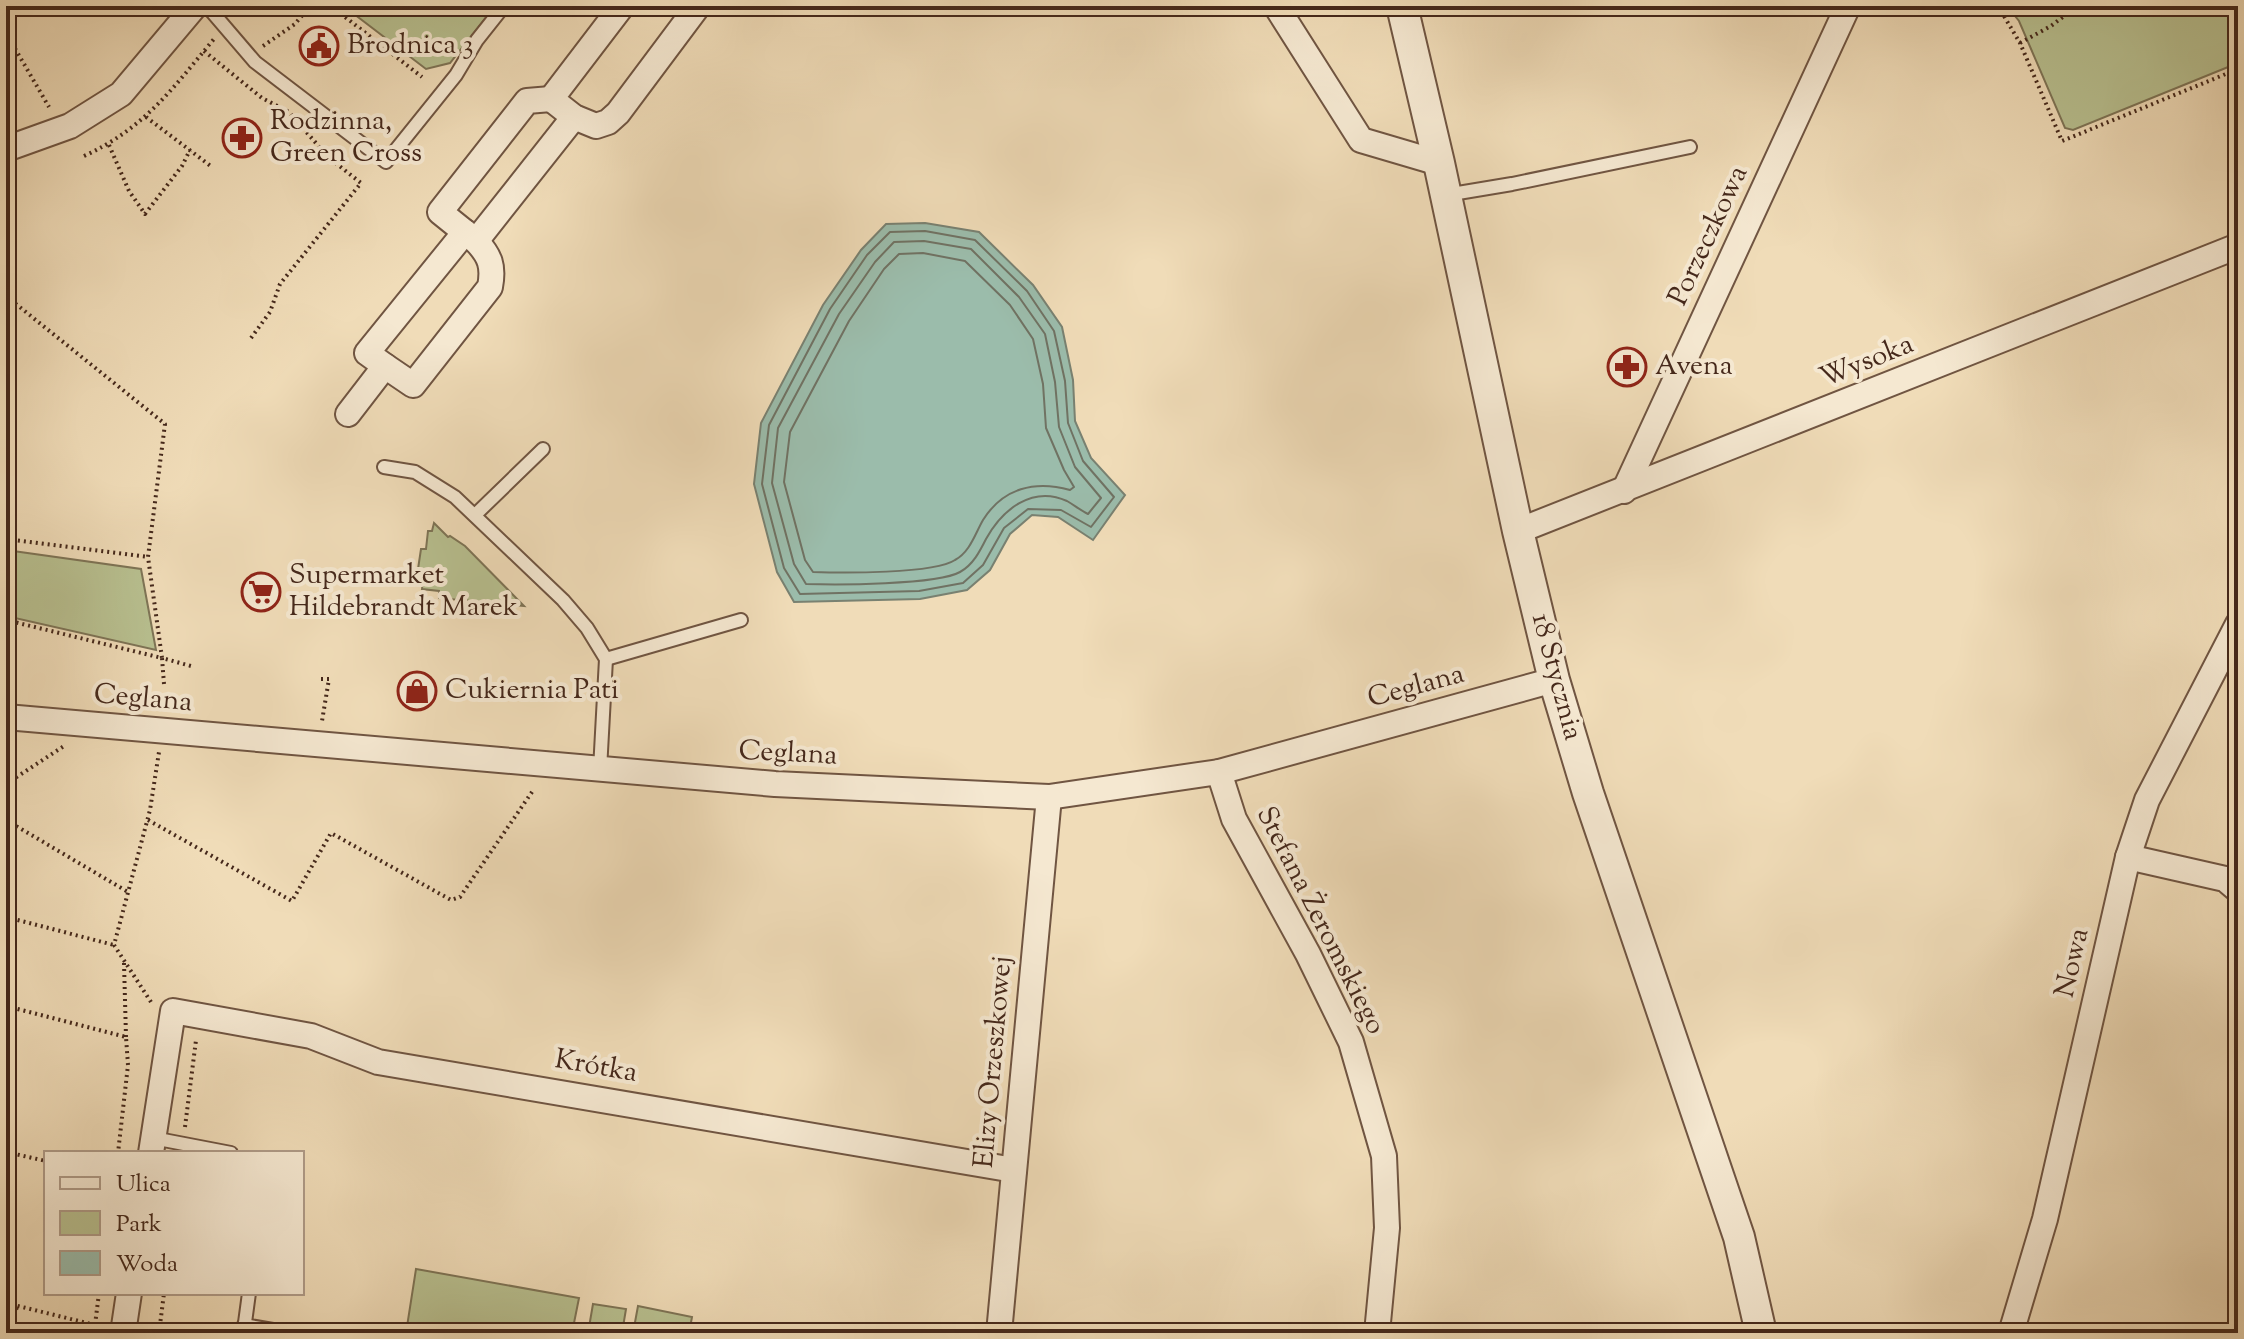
<svg xmlns="http://www.w3.org/2000/svg" width="2244" height="1339" font-family="'Sorts Mill Goudy',serif">
	<style>
		.green { fill: #b8c090; stroke: #7e7456; stroke-width: 2 }
		.water { fill: #9bbcab; stroke: #798171; stroke-width: 2 }
		.lines { fill: none; stroke-linecap: round; stroke-linejoin: round }
		.shore { stroke: #707263; stroke-width: 2 }
		.service-casing { stroke: #705542; stroke-width: 16 }
		.minor-casing { stroke: #705542; stroke-width: 28 }
		.tertiary-casing { stroke: #705542; stroke-width: 34 }
		.path { stroke: #45281b; stroke-width: 4; stroke-dasharray: 2 4; stroke-linecap: butt }
		.service { stroke: #f5e8d1; stroke-width: 12 }
		.minor { stroke: #f5e8d1; stroke-width: 24 }
		.tertiary { stroke: #f5e8d1; stroke-width: 30 }
		.labels { text-anchor: middle; dominant-baseline: central; stroke-width: 8; stroke-linejoin: round; paint-order: stroke }
		.poi-label { font-size: 28px; fill: #45281b; stroke: #f5e8d1; text-anchor: start }
		.street-label { font-size: 28px; fill: #45281b; stroke: #f5e8d1 }
	</style>
	<rect width="100%" height="100%" fill="#f0dcb8"/>
	<filter id="stains"><feTurbulence type="fractalNoise" baseFrequency=".0025" numOctaves="4"/><feColorMatrix values="0 0 0 0 .2 0 0 0 0 .09 0 0 0 0 .02 0 0 0 .5 -.17"/></filter>
	<radialGradient id="worn" r=".72"><stop offset=".6" stop-color="#630" stop-opacity="0"/><stop offset="1" stop-color="#630" stop-opacity=".3"/></radialGradient>
	<g class="green">
		<polygon points="490,6 491,11 450,63 426,69 354,14 354,7"/>
		<polygon points="2007,6 2238,6 2238,63 2073,130 2065,128 2019,21"/>
		<polygon points="434,523 448,537 450,536 465,546 524,606 439,598 439,591 422,589 424,570 418,569 421,549 426,549 428,531 432,531"/>
		<polygon points="6,550 141,569 156,650 6,616"/>
		<polygon points="416,1269 579,1298 572,1333 406,1333"/>
		<polygon points="593,1304 626,1309 622,1333 588,1333"/>
		<polygon points="638,1306 692,1317 689,1333 633,1333"/>
	</g>
	<polygon class="water" points="925,223 979,232 1033,285 1062,327 1073,380 1075,421 1091,458 1125,495 1093,540 1058,517 1032,515 1010,534 990,570 967,590 920,599 794,602 777,572 754,484 761,423 823,305 861,250 886,224"/>
	<g class="lines">
		<g class="shore">
			<polygon points="925,231 975,240 1027,291 1054,331 1065,381 1068,423 1083,461 1114,497 1091,527 1061,510 1028,509 1004,528 983,565 963,583 919,591 800,594 784,568 762,484 769,425 830,309 867,255 890,232"/>
			<path d="M924,241L971,249L1019,297L1045,334L1055,382L1059,427L1075,467L1101,498L1088,514C1080,510 1074,505 1067,501C1032,485 1002,510 986,539C980,551 973,565 960,572C937,585 835,585 806,584L794,564L772,483L778,428L839,314L875,262L894,242Z"/>
			<path d="M923,253L965,261L1010,305L1033,339L1043,384L1046,428L1064,470L1074,487L1070,490C1035,480 1003,488 983,520C975,534 970,552 955,560C934,574 841,573 813,572L805,560L784,482L790,432L849,321L884,269L899,254Z"/>
		</g>
		<g class="service-casing">
			<g id="service">
				<polyline points="207,6 255,62 386,162 456,75 477,40 504,6"/>
				<polyline points="1446,195 1512,184 1690,147"/>
				<polyline points="384,467 415,472 455,497 563,600 587,628 606,659 600,770"/>
				<polyline points="475,515 543,449"/>
				<polyline points="606,659 741,620"/>
				<polyline points="153,1138 231,1153"/>
				<polyline points="244,1325 290,1333"/>
				<polyline points="244,1330 249,1293"/>
			</g>
		</g>
		<g class="minor-casing">
			<g id="minor">
				<polyline points="622,6 551,99 574,117 596,126 608,122 618,113 698,6"/>
				<polyline points="1276,6 1361,140 1439,163"/>
				<polyline points="551,99 527,101 440,212 476,241 574,117"/>
				<polyline points="6,149 70,126 121,94 195,6"/>
				<path d="M385,366L413,385L490,287C494,266 490,256 476,241"/>
				<polyline points="348,414 385,366 367,353 465,232"/>
				<polyline points="1624,491 1848,6"/>
				<polyline points="1518,531 2238,246"/>
				<polyline points="6,717 775,784 1049,797 1219,772 1554,680"/>
				<polyline points="1219,772 1234,819 1308,954 1351,1042 1384,1156 1387,1228 1377,1333"/>
				<polyline points="2128,857 2225,879 2238,890"/>
				<polyline points="151,1153 173,1011 311,1036 378,1062 1014,1170"/>
				<polyline points="123,1333 129,1293"/>
				<polyline points="999,1333 1049,797"/>
				<polyline points="2011,1333 2045,1219 2128,857 2147,800 2238,624"/>
			</g>
		</g>
		<g class="tertiary-casing">
			<polyline id="tertiary" points="1402,6 1439,163 1518,531 1554,680 1588,793 1739,1237 1761,1333"/>
		</g>
		<g class="path">
			<polyline points="331,6 422,77"/>
			<polyline points="1998,6 2020,43 2062,141 2238,69"/>
			<polyline points="235,14 242,6"/>
			<polyline points="6,33 49,107"/>
			<polyline points="2020,43 2051,26 2077,6"/>
			<polyline points="263,46 295,24 310,6"/>
			<polyline points="204,51 262,98 289,112 328,157 361,183 280,284 270,312 251,338"/>
			<polyline points="146,117 212,167"/>
			<polyline points="109,145 129,191 145,214 182,166 190,150"/>
			<path d="M84,156C145,128 172,89 214,39"/>
			<polyline points="6,296 165,424 148,557 162,658 6,620"/>
			<polyline points="6,539 148,557"/>
			<polyline points="321,679 329,679 322,721"/>
			<polyline points="164,684 162,658 191,666"/>
			<polyline points="6,784 64,746"/>
			<polyline points="6,820 128,892"/>
			<polyline points="148,820 292,901 331,833 451,900 460,897 534,789"/>
			<polyline points="6,917 114,945"/>
			<polyline points="124,963 126,1037"/>
			<polyline points="151,1002 114,945 150,810 159,752"/>
			<polyline points="6,1006 126,1037 128,1065 118,1153"/>
			<polyline points="185,1127 196,1040"/>
			<polyline points="6,1152 46,1161"/>
			<polyline points="99,1293 95,1325 99,1333"/>
			<polyline points="6,1303 95,1325"/>
			<polyline points="6,1315 20,1306"/>
			<polyline points="159,1333 164,1293"/>
			<polyline points="728,1333 729,1329 759,1333"/>
		</g>
		<use href="#service" class="service"/>
		<use href="#minor" class="minor"/>
		<use href="#tertiary" class="tertiary"/>
	</g>
	<defs>
		<g id="civic-ring" transform="scale(2)"><circle r="9.5" fill="#f5e8d1" stroke="#8f2418" stroke-width="1.5"/><path d="M-.6-6.5H3V-4.5H.6V-3L4-1V1h2V6H-6V1h2V-1L-.6-3ZM-1.2 2.5V6h2.4V2.5Z" fill="#8f2418"/></g>
		<g id="pharmacy-ring" transform="scale(2)"><circle r="9.5" fill="#f5e8d1" stroke="#8f2418" stroke-width="1.5"/><path d="M-2-6h4v4h4v4h-4v4h-4v-4h-4v-4h4Z" fill="#8f2418"/></g>
		<g id="supermarket-ring" transform="scale(2)"><circle r="9.5" fill="#f5e8d1" stroke="#8f2418" stroke-width="1.5"/><path d="M-6-5.5h2.5l.6 2H6L4.5 2H-2.5L-4.4-4H-6ZM-1.5 3.2a1.3 1.3 0 1 0 .1 0ZM3 3.2a1.3 1.3 0 1 0 .1 0Z" fill="#8f2418"/></g>
		<g id="shop-ring" transform="scale(2)"><circle r="9.5" fill="#f5e8d1" stroke="#8f2418" stroke-width="1.5"/><path d="M-5-2.5h2.3a2.7 3.5 0 0 1 5.4 0H5L5.5 6h-11ZM-1.5-2.5h3a1.5 2.3 0 0 0-3 0Z" fill="#8f2418"/></g>
	</defs>
	<g fill-rule="evenodd">
		<use href="#civic-ring" x="319" y="46"/>
		<use href="#pharmacy-ring" x="242" y="138"/>
		<use href="#pharmacy-ring" x="1627" y="367"/>
		<use href="#supermarket-ring" x="261" y="592"/>
		<use href="#shop-ring" x="417" y="691"/>
	</g>
	<g class="labels">
		<g class="poi-label">
			<text x="347" y="46">Brodnica 3</text>
			<text x="270" y="122">Rodzinna,<tspan x="270" dy="32">Green Cross</tspan></text>
			<text x="1655" y="367">Avena</text>
			<text x="289" y="576">Supermarket<tspan x="289" dy="32">Hildebrandt Marek</tspan></text>
			<text x="445" y="691">Cukiernia Pati</text>
		</g>
		<g class="street-label">
			<text transform="translate(1709 236) rotate(-65)">Porzeczkowa</text>
			<text transform="translate(1867 362) rotate(-22)">Wysoka</text>
			<text transform="translate(1556 677) rotate(75)">18 Stycznia</text>
			<text transform="translate(1416 687) rotate(-15)">Ceglana</text>
			<text transform="translate(143 699) rotate(5)">Ceglana</text>
			<text transform="translate(788 754) rotate(3)">Ceglana</text>
			<text transform="translate(1320 921) rotate(63)">Stefana Żeromskiego</text>
			<text transform="translate(2073 963) rotate(-77)">Nowa</text>
			<text transform="translate(994 1062) rotate(-85)">Elizy Orzeszkowej</text>
			<text transform="translate(596 1067) rotate(10)">Krótka</text>
		</g>
	</g>
	<rect width="2244" height="1339" fill="none" stroke="#f0dcb8" stroke-width="32"/>
	<rect x="8" y="8" width="2228" height="1323" fill="none" stroke="#45281b" stroke-width="4"/>
	<rect x="16" y="16" width="2212" height="1307" fill="none" stroke="#45281b" stroke-width="2"/>
	<rect x="44" y="1151" width="260" height="144" fill="#f5e8d1" stroke="#af9b88" stroke-width="2"/>
	<rect x="60" y="1177" width="40" height="12" fill="#f5e8d1" stroke="#af9b88" stroke-width="2"/>
	<text x="116" y="1191" font-size="24" fill="#45281b">Ulica</text>
	<rect x="60" y="1211" width="40" height="24" fill="#b8c090" stroke="#af9b88" stroke-width="2"/>
	<text x="116" y="1231" font-size="24" fill="#45281b">Park</text>
	<rect x="60" y="1251" width="40" height="24" fill="#9bbcab" stroke="#af9b88" stroke-width="2"/>
	<text x="116" y="1271" font-size="24" fill="#45281b">Woda</text>
	<rect width="100%" height="100%" filter="url(#stains)"/>
	<rect width="100%" height="100%" fill="url(#worn)"/>
</svg>
